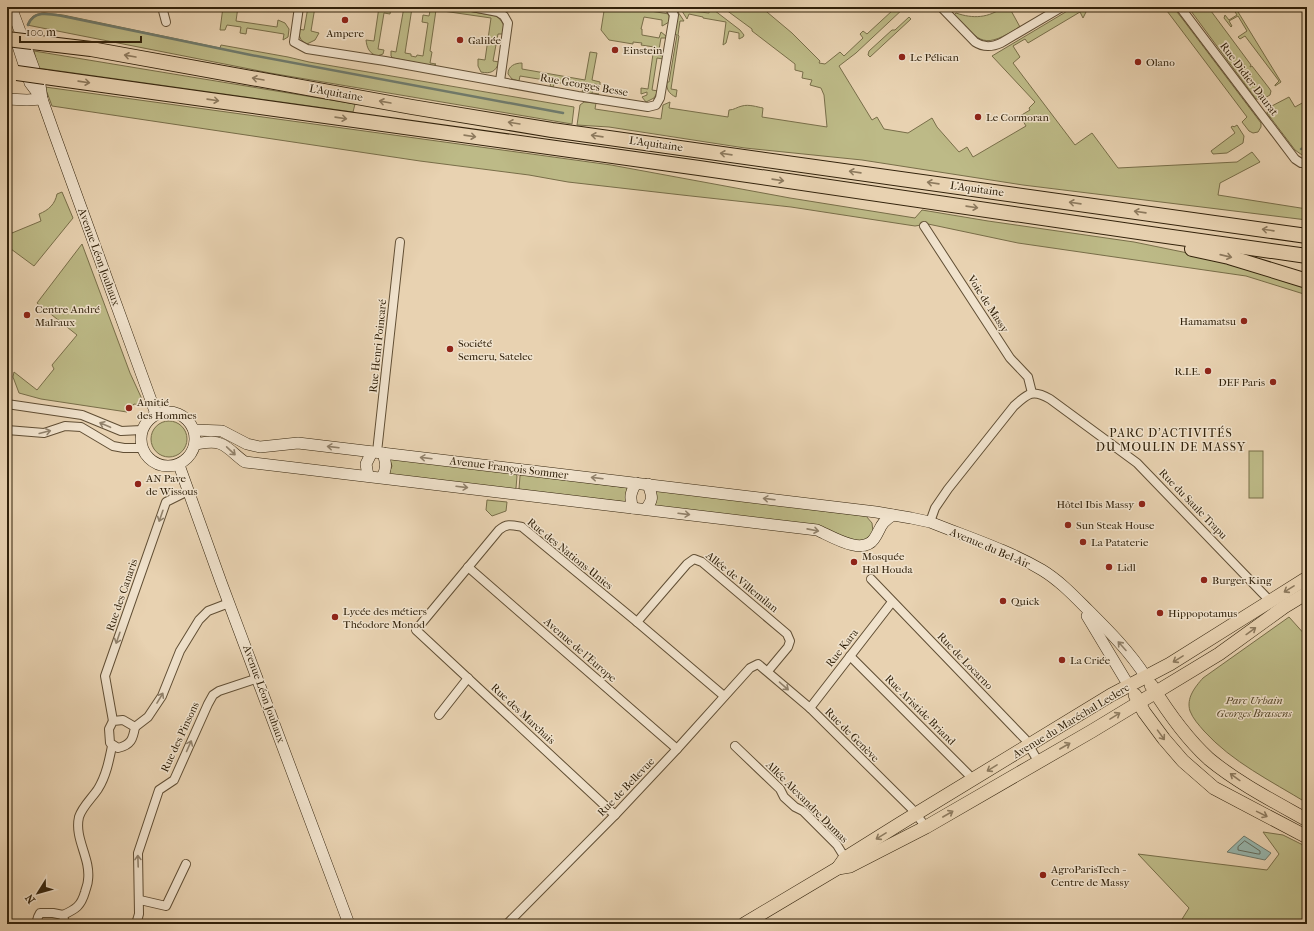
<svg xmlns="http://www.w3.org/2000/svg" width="1314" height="931" font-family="'IM FELL French Canon',serif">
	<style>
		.green { fill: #bdba87; stroke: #786e49 }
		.water { fill: #97b7af; stroke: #6f7b6d }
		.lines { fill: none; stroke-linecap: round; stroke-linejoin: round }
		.shore { stroke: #646c5d; stroke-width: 1 }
		.stream { stroke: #6f7b6d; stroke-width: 2.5 }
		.street-casing { stroke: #604e34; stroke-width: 10 }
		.secondary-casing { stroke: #32220b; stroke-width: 12 }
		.primary-casing { stroke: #32220b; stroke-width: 14 }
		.highway-casing { stroke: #32220b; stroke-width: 16 }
		.street { stroke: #f0e2cc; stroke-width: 8 }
		.secondary { stroke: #f0e2cc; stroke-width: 11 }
		.primary { stroke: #e8d2b1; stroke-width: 13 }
		.highway { stroke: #e8d2b1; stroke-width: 14 }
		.highway-bridge-casing { stroke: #32220b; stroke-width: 16; stroke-linecap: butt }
		.highway-bridge { stroke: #e8d2b1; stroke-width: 14 }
		.oneway { stroke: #8d7a5e }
		.oneway2 { stroke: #91826c }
		.poi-dot { fill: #8f2418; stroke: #f0e2cc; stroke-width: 1.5 }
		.labels { text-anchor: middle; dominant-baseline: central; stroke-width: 3; stroke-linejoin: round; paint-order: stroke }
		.poi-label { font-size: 11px; fill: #32220b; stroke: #f0e2cc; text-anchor: start }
		.street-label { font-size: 11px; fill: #32220b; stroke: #f0e2cc }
		.park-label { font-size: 11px; font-style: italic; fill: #55482a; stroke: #f0e2cc }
		.neighbourhood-label { font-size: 12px; letter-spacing: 1px; fill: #32220b; stroke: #f0e2cc }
	</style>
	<rect width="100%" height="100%" fill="#e8d2b1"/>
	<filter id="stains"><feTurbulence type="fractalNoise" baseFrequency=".005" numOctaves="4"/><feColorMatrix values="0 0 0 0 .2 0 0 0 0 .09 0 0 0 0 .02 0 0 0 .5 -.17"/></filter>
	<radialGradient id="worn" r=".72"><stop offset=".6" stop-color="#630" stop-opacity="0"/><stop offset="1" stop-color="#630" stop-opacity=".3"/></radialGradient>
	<g class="green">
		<polygon points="223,7 238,7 236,21 277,27 278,20 285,23 289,29 288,37 283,40 284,34 247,28 246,34 240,33 241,27 227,25 225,30 220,30"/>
		<path d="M308,7H315L311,31L319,33L315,40L307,44C300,41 299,36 298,29L304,30Z"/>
		<path d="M379,7L391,8L390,14L384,13L378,49L384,50L383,54L377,56C369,53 367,48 366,40L374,41Z"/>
		<path d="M404,7H418V8H412L405,53L411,54V56L416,57L417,55L423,56L428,23L422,22L423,15L429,16L430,11L424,9L425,7H446L496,16C503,21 505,26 504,34H498L493,61L499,62C496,72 490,74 481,72L478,66V59L485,60L491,18L436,10L430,51L432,52L430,63L436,64L433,66L393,58L391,56V51L396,52Z"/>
		<polygon points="577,7 625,7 669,14 669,22 664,25 662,26 662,20 644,17 641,29 642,29 642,35 659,38 661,32 666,36 666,38 661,38 658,55 663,56 663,59 657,58 652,90 658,91 654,98 646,102 642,97 647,95 647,92 641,94 641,88 648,89 654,47 641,45 642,43 633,42 633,44 609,40 601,30 604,11"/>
		<path d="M677,7H679L678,12L684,21H680L678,35L679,36L671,89L677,90L676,97C669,94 666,89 667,82H669L677,35L674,34Z"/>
		<polygon points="683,7 691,7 691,11 709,13 710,7 740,30 744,35 743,37 739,39 739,33 729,31 726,43 723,45 726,22 703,18 703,17 689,14 687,19 682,11"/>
		<path d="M722,7H761L792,33L820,61L819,63L825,64L840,52L844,56L863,38L860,34L863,31L867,34L893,10L890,7H905L856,53L839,66L872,120L877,117L884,129L908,133L932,118L937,127L959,152L967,147L973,157L1026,126L1020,116L1030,110L1029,108L1035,102L992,56L1074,7H1083L1086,12L1083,18L1080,12L1028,43L1025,39L1013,46L1020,57L1013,63L1075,145L1092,133L1118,168L1237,162L1252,152L1260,162L1220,183L1218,195L1307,209V220L1023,185L862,160L745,148L609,127L577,125L580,105L584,102L596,103L595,109L661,119L663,105L670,102L669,108L728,117L729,110C734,110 737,107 742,106C749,104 757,107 763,108L762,117L827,127L824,95L821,88L810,85L812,80L802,78L803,72L795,70V64L752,31V29Z"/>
		<path d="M1003,7H1009L1020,27C983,49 982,44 954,15L956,13C973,19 989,18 1003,7Z"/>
		<polygon points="1164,7 1173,7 1181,17 1261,123 1261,127 1258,132 1253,133 1249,131 1242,122 1247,117"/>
		<polygon points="1188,7 1208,7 1251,65 1250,67 1252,66 1269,88 1271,91 1270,95 1263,99 1256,99"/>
		<polygon points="1232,7 1235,7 1281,82 1275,86 1275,85 1279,81 1245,36 1240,39 1238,37 1247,31 1238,16 1229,21 1232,26 1231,27 1224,18 1225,15 1229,20 1237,15"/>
		<path d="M44,13L63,15L220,48L221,45L288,57L309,62L574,107L572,124L270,73L27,25C31,16 34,14 44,13Z"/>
		<polygon points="909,17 911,19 870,57 868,55 869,51 892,30 895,30"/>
		<polygon points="34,51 355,104 353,112 38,68"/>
		<path d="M590,52L597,53L592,80L600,82V85L594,84L592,93L599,94L597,95L582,93L583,87L555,82L553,87H550L551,81L520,76L519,81L512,79L508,74C508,66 515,63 522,63V69L585,80Z"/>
		<polygon points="45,87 611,165 790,198 915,218 922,210 988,221 1134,242 1217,259 1307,285 1307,295 1246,276 1018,243 928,224 915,226 791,207 682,195 568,182 529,175 420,161 52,106"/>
		<polygon points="1289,97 1295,107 1304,102 1307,108 1307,152 1302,155 1295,150 1267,113 1268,108"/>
		<polygon points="1237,125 1244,136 1243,143 1227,153 1213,154 1211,151 1235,133 1231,127 1233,126 1234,127"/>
		<path d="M62,192L73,218L34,266L11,249L7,254V226L8,225L12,233L41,221L39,214C49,210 55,204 57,194Z"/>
		<polygon points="82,244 130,373 141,397 144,406 134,404 127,412 41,399 19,393 13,377 14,372 37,390 54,369 52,365 77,335 37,303"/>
		<circle cx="169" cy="439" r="18"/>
		<rect x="1249" y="451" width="14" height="47"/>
		<polygon points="389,458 515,473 517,476 516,488 513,490 388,475 392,466"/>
		<polygon points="522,474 629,488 627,502 520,491 519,489 520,476"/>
		<polygon points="655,490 866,516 872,523 873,532 864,542 654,506"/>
		<polygon points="487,500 507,502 506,511 492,516 486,510"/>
		<path d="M1289,617L1307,637V803C1271,781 1232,762 1204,731C1199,725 1193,719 1190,711C1186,698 1195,687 1203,678Z"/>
		<polygon points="1263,832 1283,835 1307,847 1307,924 1179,924 1189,908 1138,854 1267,870 1279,854"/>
	</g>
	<polygon class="water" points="1244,836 1271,853 1265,860 1227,852"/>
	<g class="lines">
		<polygon class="shore" points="1245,841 1260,851 1260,854 1258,854 1238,850 1238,847"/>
		<g class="stream">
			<path d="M28,25C34,8 54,15 67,17L251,55L563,113"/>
			<polyline points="1301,149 1307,146"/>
		</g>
		<g class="street-casing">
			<g id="street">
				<polyline points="162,7 166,22"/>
				<polyline points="299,7 294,42 307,49 385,61 578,96 648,107 656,105 660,98 674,15 669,7"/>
				<polyline points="472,7 498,12 504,16 508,23 500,81"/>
				<path d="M941,7L975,42C984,48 992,47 1001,43L1062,7"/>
				<polyline points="1180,7 1295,159 1301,163 1307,161"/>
				<polyline points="924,226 1010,358 1028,377 1032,393"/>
				<polyline points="7,404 82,415 121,431 142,430"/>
				<polyline points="7,430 44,433 65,426 81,427 113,446 124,448 142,448"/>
				<polyline points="377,452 400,242"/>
				<path d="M930,522L935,508L948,489L1014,406C1028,393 1033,389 1050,399L1137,463L1270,601"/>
				<polyline points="468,567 677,749"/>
				<polyline points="871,579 1025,739 1038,761"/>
				<polyline points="637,622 687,564 694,559 702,562 787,634 790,641 788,647 768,671"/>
				<polyline points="850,656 968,774 972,780"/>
				<polyline points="810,708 892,602"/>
				<polyline points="439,715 468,678"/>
				<path d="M123,720L135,727C133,739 131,745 118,748L110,743L109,729L113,721Z"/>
				<polyline points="113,721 105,676 166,502 188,491"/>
				<polyline points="135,727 148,717 162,696 180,651 199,620 208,611 229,603"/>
				<polyline points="735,746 780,789 784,797 795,807 803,811 837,845 845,858"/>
				<path d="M615,815L416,630L499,530C507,523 512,525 522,527L637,622L724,696"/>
				<polyline points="140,900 166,906 186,864"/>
				<path d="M63,915C76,909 81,906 85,892C86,888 88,884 88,880C91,858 74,839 79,817C82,807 92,798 98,789C106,776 109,761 112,746"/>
				<polyline points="36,924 38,917 40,913 53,913 63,915 65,924"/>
				<polyline points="136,924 139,914 138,853 159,790 174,780 208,704 213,695 219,691 258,678"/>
				<polyline points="507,924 615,815 677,749 750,668 758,664 810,708 911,808 926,827"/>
			</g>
		</g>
		<g class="secondary-casing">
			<g id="secondary">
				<polyline points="11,7 40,85 42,99 54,133 156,414"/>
				<polyline points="18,46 30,83 42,99"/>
				<polyline points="7,99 27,100 42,99"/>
				<circle cx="168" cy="439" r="27"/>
				<path d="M194,430L222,431L247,444L260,447L298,443L876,512L911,518L930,522C967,537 1008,550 1042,570C1060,581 1074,596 1088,610C1109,631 1130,652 1146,677"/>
				<path d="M195,444C203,443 213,440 221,444C229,447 237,457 245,462L817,530C831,536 862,556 874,539C882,527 879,524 893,515"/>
				<polyline points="179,465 221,582 349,924"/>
				<polyline points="368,476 366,464 372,452"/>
				<path d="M382,477C387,468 386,463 383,453"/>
				<path d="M633,508C629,497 631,492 636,483"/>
				<path d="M646,509C654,498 652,497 648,484"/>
				<polyline points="1087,616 1129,686"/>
			</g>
		</g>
		<g class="primary-casing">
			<g id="primary">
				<path d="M1151,685C1167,711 1186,738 1209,759C1238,783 1275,802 1307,820"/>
				<polyline points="1135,695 1144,712 1164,739 1183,761 1214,788 1307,837"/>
				<polyline points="838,868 845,858 901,823 1111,695 1170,664 1307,578"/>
				<polyline points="744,924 838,868 850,866 926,827 1092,731 1219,654 1284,607 1307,593"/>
			</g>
		</g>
		<g class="highway-casing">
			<g id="highway">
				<polyline points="32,42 91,49 412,107 552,130 1307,236"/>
				<path d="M45,77C263,107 481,137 699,168C901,197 1104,228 1307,256"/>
				<polyline points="1192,249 1229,257 1307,281"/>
			</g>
		</g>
		<use href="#street" class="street"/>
		<use href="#secondary" class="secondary"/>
		<use href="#primary" class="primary"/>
		<use href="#highway" class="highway"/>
		<g class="highway-bridge-casing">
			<g id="highway-bridge">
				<polyline points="7,39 32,42"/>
				<polyline points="17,73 45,77"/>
			</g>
		</g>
		<use href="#highway-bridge" class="highway-bridge"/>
	</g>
	<defs><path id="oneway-shaft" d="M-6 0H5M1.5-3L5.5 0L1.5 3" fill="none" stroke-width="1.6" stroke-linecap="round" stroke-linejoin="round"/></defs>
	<g class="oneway">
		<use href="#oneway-shaft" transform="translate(130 56) rotate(-170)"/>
		<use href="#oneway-shaft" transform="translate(258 79) rotate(-170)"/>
		<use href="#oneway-shaft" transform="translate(84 82) rotate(8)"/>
		<use href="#oneway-shaft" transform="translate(213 100) rotate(8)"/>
		<use href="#oneway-shaft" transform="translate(385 102) rotate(-170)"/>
		<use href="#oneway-shaft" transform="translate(341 118) rotate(8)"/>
		<use href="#oneway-shaft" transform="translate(514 123) rotate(-171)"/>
		<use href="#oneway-shaft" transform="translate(470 136) rotate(8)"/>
		<use href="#oneway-shaft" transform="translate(597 136) rotate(-172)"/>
		<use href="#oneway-shaft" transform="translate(726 154) rotate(-172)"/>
		<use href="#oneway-shaft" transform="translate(855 172) rotate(-172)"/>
		<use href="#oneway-shaft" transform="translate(778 180) rotate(8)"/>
		<use href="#oneway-shaft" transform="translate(933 183) rotate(-172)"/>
		<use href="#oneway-shaft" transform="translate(1075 203) rotate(-172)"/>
		<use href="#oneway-shaft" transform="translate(972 207) rotate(8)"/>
		<use href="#oneway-shaft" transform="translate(1140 212) rotate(-172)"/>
		<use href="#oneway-shaft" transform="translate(1268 230) rotate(-172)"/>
		<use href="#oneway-shaft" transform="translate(1226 256) rotate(13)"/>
		<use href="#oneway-shaft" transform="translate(1289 589) rotate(148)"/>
		<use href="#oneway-shaft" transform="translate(1251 631) rotate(-36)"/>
		<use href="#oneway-shaft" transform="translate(1178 659) rotate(148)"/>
		<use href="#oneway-shaft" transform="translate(1115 716) rotate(-32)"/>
		<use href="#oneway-shaft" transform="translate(1161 735) rotate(54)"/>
		<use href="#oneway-shaft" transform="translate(1065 746) rotate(-30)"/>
		<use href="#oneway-shaft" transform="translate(992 768) rotate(148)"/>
		<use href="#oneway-shaft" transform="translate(1235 777) rotate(-144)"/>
		<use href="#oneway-shaft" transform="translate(948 814) rotate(-30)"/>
		<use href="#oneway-shaft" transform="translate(1262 814) rotate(26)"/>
		<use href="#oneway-shaft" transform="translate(881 836) rotate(148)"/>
	</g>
	<g class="oneway2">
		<use href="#oneway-shaft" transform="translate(105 425) rotate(-157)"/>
		<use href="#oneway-shaft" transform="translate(45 432) rotate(-14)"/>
		<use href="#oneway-shaft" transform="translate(333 447) rotate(-173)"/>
		<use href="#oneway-shaft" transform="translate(231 451) rotate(43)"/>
		<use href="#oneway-shaft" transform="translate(426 458) rotate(-173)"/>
		<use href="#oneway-shaft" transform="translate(597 478) rotate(-173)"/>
		<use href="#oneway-shaft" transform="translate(462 487) rotate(7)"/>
		<use href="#oneway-shaft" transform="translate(769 499) rotate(-173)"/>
		<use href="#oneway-shaft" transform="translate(684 514) rotate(7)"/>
		<use href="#oneway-shaft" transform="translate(161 516) rotate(109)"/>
		<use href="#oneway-shaft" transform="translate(813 530) rotate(11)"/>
		<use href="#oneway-shaft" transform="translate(118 638) rotate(109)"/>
		<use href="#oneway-shaft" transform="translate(1122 646) rotate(-132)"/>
		<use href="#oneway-shaft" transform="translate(784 686) rotate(41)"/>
		<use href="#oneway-shaft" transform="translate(160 698) rotate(-59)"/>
		<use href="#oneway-shaft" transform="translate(189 746) rotate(-66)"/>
		<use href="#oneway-shaft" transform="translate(138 861) rotate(-92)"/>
	</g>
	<g class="poi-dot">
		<circle cx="345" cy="20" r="4"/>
		<circle cx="460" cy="40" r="4"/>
		<circle cx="615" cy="50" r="4"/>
		<circle cx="902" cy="57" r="4"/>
		<circle cx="1138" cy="62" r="4"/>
		<circle cx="978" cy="117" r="4"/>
		<circle cx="27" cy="315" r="4"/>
		<circle cx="1244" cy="321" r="4"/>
		<circle cx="450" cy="349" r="4"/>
		<circle cx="1208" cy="371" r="4"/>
		<circle cx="1273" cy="382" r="4"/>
		<circle cx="129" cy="408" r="4"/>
		<circle cx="138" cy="484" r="4"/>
		<circle cx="1142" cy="504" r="4"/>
		<circle cx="1068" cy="525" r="4"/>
		<circle cx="1083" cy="542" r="4"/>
		<circle cx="854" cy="562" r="4"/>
		<circle cx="1109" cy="567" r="4"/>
		<circle cx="1204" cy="580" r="4"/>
		<circle cx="1003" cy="601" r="4"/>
		<circle cx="1160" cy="613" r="4"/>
		<circle cx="335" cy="617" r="4"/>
		<circle cx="1062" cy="660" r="4"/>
		<circle cx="1043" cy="875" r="4"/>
	</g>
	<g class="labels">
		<g class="poi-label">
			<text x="345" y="33" text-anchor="middle">Ampere</text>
			<text x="468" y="40">Galilée</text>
			<text x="623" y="50">Einstein</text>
			<text x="910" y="57">Le Pélican</text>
			<text x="1146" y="62">Olano</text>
			<text x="986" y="117">Le Cormoran</text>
			<text x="35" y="309">Centre André<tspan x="35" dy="13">Malraux</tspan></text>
			<text x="1236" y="321" text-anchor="end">Hamamatsu</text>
			<text x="458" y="343">Société<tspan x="458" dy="13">Semeru, Satelec</tspan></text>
			<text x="1200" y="371" text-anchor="end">R.I.E.</text>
			<text x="1265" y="382" text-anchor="end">DEF Paris</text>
			<text x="137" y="402">Amitié<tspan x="137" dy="13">des Hommes</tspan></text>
			<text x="146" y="478">AN Pave<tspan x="146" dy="13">de Wissous</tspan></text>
			<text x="1134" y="504" text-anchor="end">Hôtel Ibis Massy</text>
			<text x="1076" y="525">Sun Steak House</text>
			<text x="1091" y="542">La Pataterie</text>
			<text x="862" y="556">Mosquée<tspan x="862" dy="13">Hal Houda</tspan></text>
			<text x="1117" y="567">Lidl</text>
			<text x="1212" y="580">Burger King</text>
			<text x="1011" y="601">Quick</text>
			<text x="343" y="611">Lycée des métiers<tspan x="343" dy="13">Théodore Monod</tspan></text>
			<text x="1168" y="613">Hippopotamus</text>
			<text x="1070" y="660">La Criée</text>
			<text x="1051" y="869">AgroParisTech -<tspan x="1051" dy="13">Centre de Massy</tspan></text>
		</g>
		<g class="street-label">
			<text transform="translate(1249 79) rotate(53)">Rue Didier Daurat</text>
			<text transform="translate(584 85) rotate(10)">Rue Georges Besse</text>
			<text transform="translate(336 93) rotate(10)">L'Aquitaine</text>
			<text transform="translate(656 144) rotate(8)">L'Aquitaine</text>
			<text transform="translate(977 189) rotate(8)">L'Aquitaine</text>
			<text transform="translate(99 257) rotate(70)">Avenue Léon Jouhaux</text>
			<text transform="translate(988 304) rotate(57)">Voie de Massy</text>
			<text transform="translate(378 346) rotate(-84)">Rue Henri Poincaré</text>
			<text transform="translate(509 468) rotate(7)">Avenue François Sommer</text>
			<text transform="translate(1193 504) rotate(46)">Rue du Saule Trapu</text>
			<text transform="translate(990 548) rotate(23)">Avenue du Bel-Air</text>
			<text transform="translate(570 554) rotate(39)">Rue des Nations-Unies</text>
			<text transform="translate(742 582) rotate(39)">Allée de Villemilan</text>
			<text transform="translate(122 595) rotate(-71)">Rue des Canaris</text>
			<text transform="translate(842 648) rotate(-52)">Rue Kara</text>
			<text transform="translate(580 650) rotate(41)">Avenue de l'Europe</text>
			<text transform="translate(965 661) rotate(46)">Rue de Locarno</text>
			<text transform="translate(264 694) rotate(70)">Avenue Léon Jouhaux</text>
			<text transform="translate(920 710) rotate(45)">Rue Aristide Briand</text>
			<text transform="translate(523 714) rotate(43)">Rue des Marchais</text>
			<text transform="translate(1071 721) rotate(-31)">Avenue du Maréchal Leclerc</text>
			<text transform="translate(852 735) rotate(45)">Rue de Genève</text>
			<text transform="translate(180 737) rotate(-65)">Rue des Pinsons</text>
			<text transform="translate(626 787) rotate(-46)">Rue de Bellevue</text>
			<text transform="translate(807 802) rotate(45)">Allée Alexandre Dumas</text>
		</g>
		<g class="park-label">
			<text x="1254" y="700">Parc Urbain<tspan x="1254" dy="13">Georges Brassens</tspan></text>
		</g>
		<g class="neighbourhood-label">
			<text x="1171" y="433">PARC D'ACTIVITÉS<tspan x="1171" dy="14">DU MOULIN DE MASSY</tspan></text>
		</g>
	</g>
	<rect width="1314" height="931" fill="none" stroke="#e8d2b1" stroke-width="24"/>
	<rect x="8" y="8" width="1298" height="915" fill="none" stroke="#32220b" stroke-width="2"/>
	<rect x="12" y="12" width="1290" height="907" fill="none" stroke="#32220b"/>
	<g transform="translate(38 893) rotate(233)" stroke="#f0e2cc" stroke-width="3" paint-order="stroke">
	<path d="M0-3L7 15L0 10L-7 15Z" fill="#32220b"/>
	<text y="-6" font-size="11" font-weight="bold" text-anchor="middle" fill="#32220b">N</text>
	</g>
	<path d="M20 36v6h121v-6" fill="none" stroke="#32220b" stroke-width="2"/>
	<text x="26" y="36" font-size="12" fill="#32220b" stroke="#f0e2cc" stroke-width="3" paint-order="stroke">100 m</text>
	<rect width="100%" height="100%" filter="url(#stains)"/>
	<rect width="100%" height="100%" fill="url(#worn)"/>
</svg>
